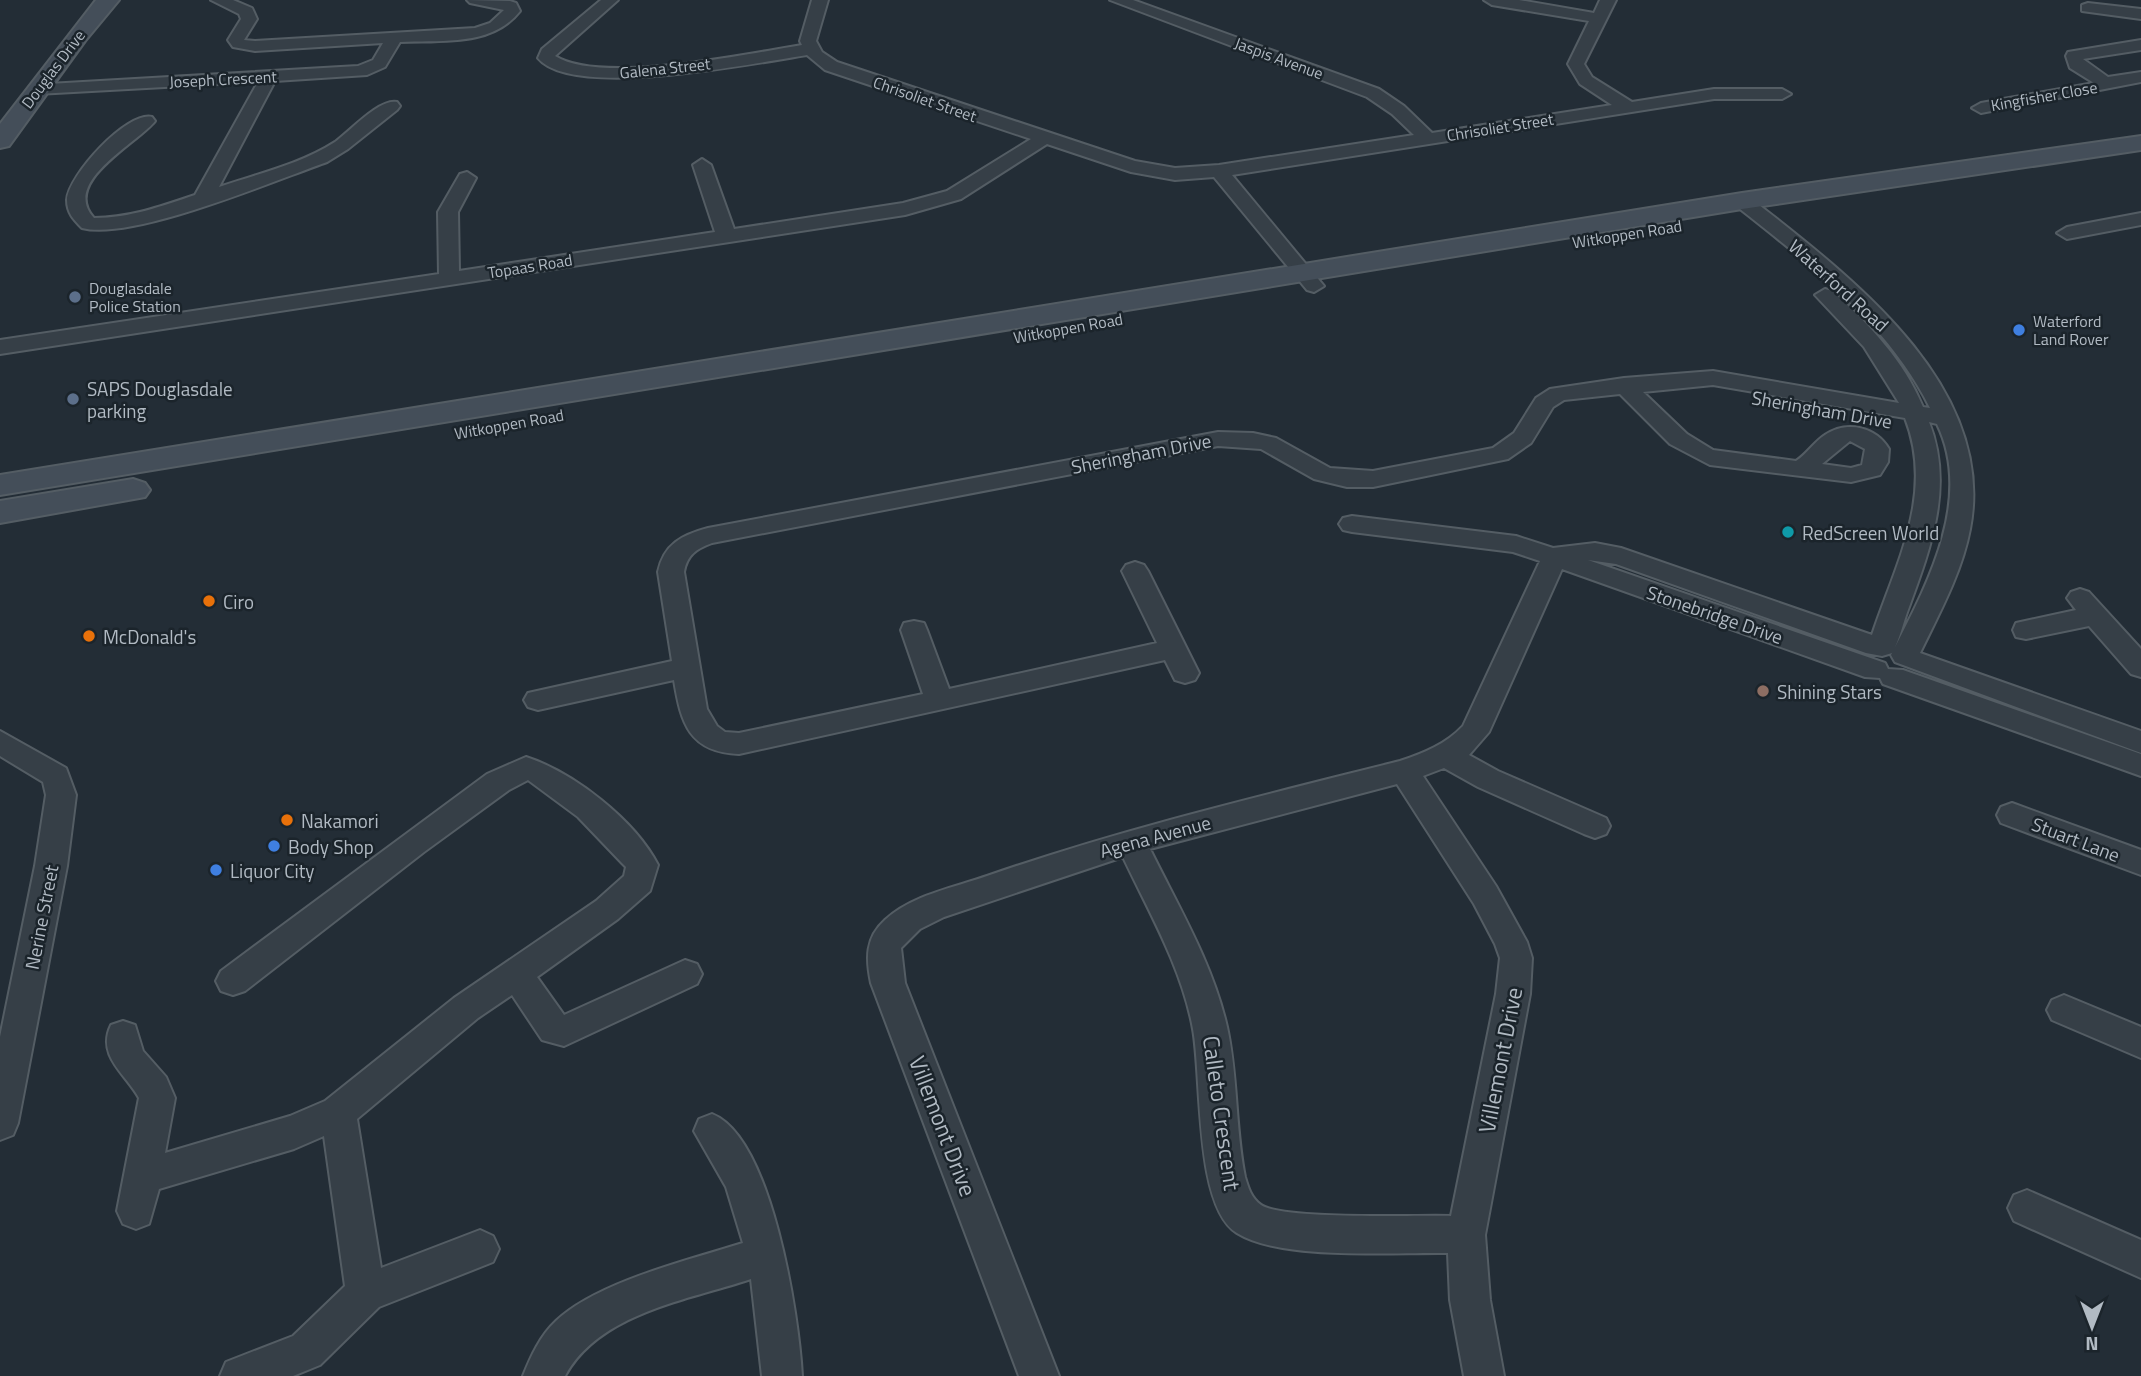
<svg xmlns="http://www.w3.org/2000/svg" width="2141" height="1376" font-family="'Titillium Web',sans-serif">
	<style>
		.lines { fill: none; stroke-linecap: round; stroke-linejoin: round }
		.street-casing { stroke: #545d64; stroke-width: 4 }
		.secondary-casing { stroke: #545d64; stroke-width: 4 }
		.street { fill: #363f47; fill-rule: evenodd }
		.secondary { fill: #444e59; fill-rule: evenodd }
		.service-dot { fill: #5c6f8a; stroke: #1b242b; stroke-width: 2.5 }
		.shop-dot { fill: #3f7fe0; stroke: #1b242b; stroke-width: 2.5 }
		.culture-dot { fill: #0f9aa8; stroke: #1b242b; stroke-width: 2.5 }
		.food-dot { fill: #e8710a; stroke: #1b242b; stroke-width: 2.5 }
		.education-dot { fill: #8d6e63; stroke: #1b242b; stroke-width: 2.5 }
		.labels { text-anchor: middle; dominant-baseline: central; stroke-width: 5; stroke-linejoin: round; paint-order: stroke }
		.far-street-label { font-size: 16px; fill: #b1bac3; stroke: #1b242b }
		.far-poi-label { font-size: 16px; fill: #b1bac3; stroke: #1b242b; text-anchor: start }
		.street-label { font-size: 19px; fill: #b1bac3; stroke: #1b242b }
		.poi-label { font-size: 19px; fill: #b1bac3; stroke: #1b242b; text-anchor: start }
		.near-street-label { font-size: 23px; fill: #b1bac3; stroke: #1b242b }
	</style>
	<rect width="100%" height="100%" fill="#232d36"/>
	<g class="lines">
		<g class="street-casing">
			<g id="street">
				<path d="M211,0H233L252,8L257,19L244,40L255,41L475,28L490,23L504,10L470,3L467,0L510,1L516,3L520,11C492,47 441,40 400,42L385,67L367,75L275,81L219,187C257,174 301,164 335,142C350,131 380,98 397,102L400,106L397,110L348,149L327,162C273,181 133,241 82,228C74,220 67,213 67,200C68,176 127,111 152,117L155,121C138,143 60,182 94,218C130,218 162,206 195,195L258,82L37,94L31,93L28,89L31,85L358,66L373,60L383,43L255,51L233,47L228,40L241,19L239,14Z"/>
				<path d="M601,0H618L555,56C601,85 746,54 802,45L800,41L812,0H828L816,41L822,52L837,62L1135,161L1175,168L1219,165L1414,135L1392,114L1367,97L1110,0H1133L1379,89L1404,106L1432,133L1612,105L1580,84L1568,64L1589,21L1492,5L1484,0H1519L1594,13L1600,0H1616L1584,64L1592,77L1632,102L1714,89H1782L1791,94L1782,99H1714L1232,175L1324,286L1314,292L1307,290L1214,177L1175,180L1131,172L1047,144L961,199L905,215L0,354V340L439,274L438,212L460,174L467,172L476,178L458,212L459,271L715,232L693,165L702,159L711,165L734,229L903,203L947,191L1031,139L825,70L807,55C755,63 572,100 538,58L542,49Z"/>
				<polygon points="2088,3 2141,9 2141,19 2082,11 2082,5"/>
				<polygon points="2141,40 2141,50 2083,59 2108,77 2141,72 2141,82 1981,113 1972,108 1981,103 2094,83 2070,68 2066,56 2068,52"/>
				<path d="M1742,195L1749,197C1848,275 1998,385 1970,529C1962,572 1939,614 1920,653L2141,731V753L1895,662L1891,655C1926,587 1974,500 1937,424L1929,422C1954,485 1931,547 1909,607C1903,622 1900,639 1892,653L1882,656L1866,653L1616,564L1588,560L1885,663L1888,669L1903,670L2141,754V776L1883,684L1880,678L1865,677L1562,569L1489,732L1469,755L1498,771L1606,818L1610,826L1606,834L1595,838L1584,834L1478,787L1444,768L1423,776L1496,886L1527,942L1532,958L1530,994L1485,1235L1490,1300L1504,1376H1464L1450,1300L1448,1253C1394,1252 1282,1261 1237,1233C1194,1207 1202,1076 1193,1029C1182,968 1149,912 1123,857L944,917L920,929L901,948L905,983L1059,1376H1019L871,983C866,959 865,938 885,920C912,895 953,888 987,876C1122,829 1261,796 1400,761C1424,753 1446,744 1463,726L1540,561L1513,552L1352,532L1343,530L1339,524L1343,518L1352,516L1516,536L1553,548L1595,543L1621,548L1872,635C1896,563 1935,494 1905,418L1713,385L1643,392L1687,434L1713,450L1796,461C1807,454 1814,442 1825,435C1847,420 1876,427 1889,449L1888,462L1880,475L1851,482L1710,465L1670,444L1620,394L1564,400L1553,407L1531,443L1508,459L1373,487H1347L1314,479L1261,449L1218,446L712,543C696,549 687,555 684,572L707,709L717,726L725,732L739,733L923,694L901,630L904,623L914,621L924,623L927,630L949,689L1157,643L1122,571L1126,565L1135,562L1144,565L1148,571L1199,673L1195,680L1185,683L1175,680L1165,660L739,754C689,752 681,723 674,680L538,710L528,707L524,700L528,693L672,661L658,572C664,544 682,535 708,528L1218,432L1253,433L1276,438L1330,468L1373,471L1493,448L1514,433L1536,398L1550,389L1624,378L1713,371L1899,403L1864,347L1815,295L1825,289L1832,291C1869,324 1904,361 1923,407L1930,408C1888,323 1808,263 1735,205L1732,201L1735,197ZM1850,441L1865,449L1862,465L1851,468L1822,464ZM1397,784L1474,904L1495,944L1500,958L1496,994L1451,1216C1417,1215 1282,1220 1261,1205C1251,1198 1248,1187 1245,1177C1235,1127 1238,1076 1227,1027C1213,964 1178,906 1150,849Z"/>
				<polygon points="2141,213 2141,225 2067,239 2057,233 2067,227"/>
				<polygon points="2080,589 2089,592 2141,649 2141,677 2131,674 2089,626 2026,639 2016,637 2013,630 2016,623 2076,610 2067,598 2071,592"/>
				<polygon points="0,731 66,768 76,795 67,866 18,1123 13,1135 0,1140 0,1037 35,866 46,795 43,782 0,756"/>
				<path d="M526,757C573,772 635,820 658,865L650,891L618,919L537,977L564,1015L685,960L697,964L702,974L697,984L564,1046L542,1040L512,995L478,1018L357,1119L381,1268L480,1230L493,1236L499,1249L493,1262L379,1307L320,1365L293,1376H220L226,1362L293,1336L345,1286L324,1136L294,1149L159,1189L149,1224L136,1229L123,1224L117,1211L139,1098C126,1074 96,1056 111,1025L123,1021L135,1025L143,1051L166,1077L175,1098L165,1153L290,1116L325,1101L454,998L596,901L624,876L626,867L622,863L578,817L528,780L509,790L424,852L245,991L233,995L221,991L216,981L221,971L487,774Z"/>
				<polygon points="2012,803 2141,850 2141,875 2001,823 1997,815 2001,807"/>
				<polygon points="2064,995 2141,1027 2141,1058 2052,1020 2047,1010 2052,1000"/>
				<path d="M712,1114C772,1137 799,1317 802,1376H762L751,1279C688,1300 599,1313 565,1376H523C531,1356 540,1336 556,1321C597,1282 689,1260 743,1243L726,1187L694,1131L699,1119Z"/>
				<polygon points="2027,1190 2141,1240 2141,1278 2014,1221 2008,1208 2014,1195"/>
			</g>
		</g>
		<g class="secondary-casing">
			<g id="secondary">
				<polygon points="96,0 119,0 85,41 9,146 0,148 0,124"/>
				<polygon points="2141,136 2141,150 1742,209 0,495 0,475 1742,193"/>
				<polygon points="133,479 145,483 150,490 145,497 0,523 0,501"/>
			</g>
		</g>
		<use href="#street" class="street"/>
		<use href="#secondary" class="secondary"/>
	</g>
	<g class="service-dot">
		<circle cx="75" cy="297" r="7"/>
		<circle cx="73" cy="399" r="7"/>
	</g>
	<g class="shop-dot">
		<circle cx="2019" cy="330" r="7"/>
		<circle cx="274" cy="846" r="7"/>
		<circle cx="216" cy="870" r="7"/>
	</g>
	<circle class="culture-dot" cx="1788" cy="532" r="7"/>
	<g class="food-dot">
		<circle cx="209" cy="601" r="7"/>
		<circle cx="89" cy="636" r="7"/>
		<circle cx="287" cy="820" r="7"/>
	</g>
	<circle class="education-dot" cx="1763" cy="691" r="7"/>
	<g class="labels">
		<g class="far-street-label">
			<text transform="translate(1279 58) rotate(20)">Jaspis Avenue</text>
			<text transform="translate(665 68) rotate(-6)">Galena Street</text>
			<text transform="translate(53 69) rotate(-53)">Douglas Drive</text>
			<text transform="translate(223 79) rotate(-3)">Joseph Crescent</text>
			<text transform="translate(2044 96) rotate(-10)">Kingfisher Close</text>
			<text transform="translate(925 99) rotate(19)">Chrisoliet Street</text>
			<text transform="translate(1500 127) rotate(-9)">Chrisoliet Street</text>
			<text transform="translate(1627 234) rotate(-9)">Witkoppen Road</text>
			<text transform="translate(530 266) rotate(-9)">Topaas Road</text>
			<text transform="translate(1068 328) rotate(-10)">Witkoppen Road</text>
			<text transform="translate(509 424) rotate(-10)">Witkoppen Road</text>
		</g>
		<g class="far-poi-label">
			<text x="89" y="288">Douglasdale<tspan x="89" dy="18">Police Station</tspan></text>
			<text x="2033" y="321">Waterford<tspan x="2033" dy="18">Land Rover</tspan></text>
		</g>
		<g class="street-label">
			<text transform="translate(1839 285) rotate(42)">Waterford Road</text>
			<text transform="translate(1822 409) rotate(10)">Sheringham Drive</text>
			<text transform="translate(1141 453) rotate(-11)">Sheringham Drive</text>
			<text transform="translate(1715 614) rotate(19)">Stonebridge Drive</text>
			<text transform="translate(1155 836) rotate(-15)">Agena Avenue</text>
			<text transform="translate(2076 839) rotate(21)">Stuart Lane</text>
			<text transform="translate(41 917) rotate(-79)">Nerine Street</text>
		</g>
		<g class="poi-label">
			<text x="87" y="388">SAPS Douglasdale<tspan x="87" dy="22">parking</tspan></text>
			<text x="1802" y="532">RedScreen World</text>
			<text x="223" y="601">Ciro</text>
			<text x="103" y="636">McDonald's</text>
			<text x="1777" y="691">Shining Stars</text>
			<text x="301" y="820">Nakamori</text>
			<text x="288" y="846">Body Shop</text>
			<text x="230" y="870">Liquor City</text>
		</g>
		<g class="near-street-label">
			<text transform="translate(1500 1060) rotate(-79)">Villemont Drive</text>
			<text transform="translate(1222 1113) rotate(82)">Calleto Crescent</text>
			<text transform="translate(943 1126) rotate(69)">Villemont Drive</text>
		</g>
	</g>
	<g transform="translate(2092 1327) rotate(180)" stroke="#1b242b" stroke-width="5" paint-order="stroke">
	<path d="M0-5L12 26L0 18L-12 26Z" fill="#b1bac3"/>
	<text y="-10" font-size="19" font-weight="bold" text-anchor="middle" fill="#b1bac3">N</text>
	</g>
</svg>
